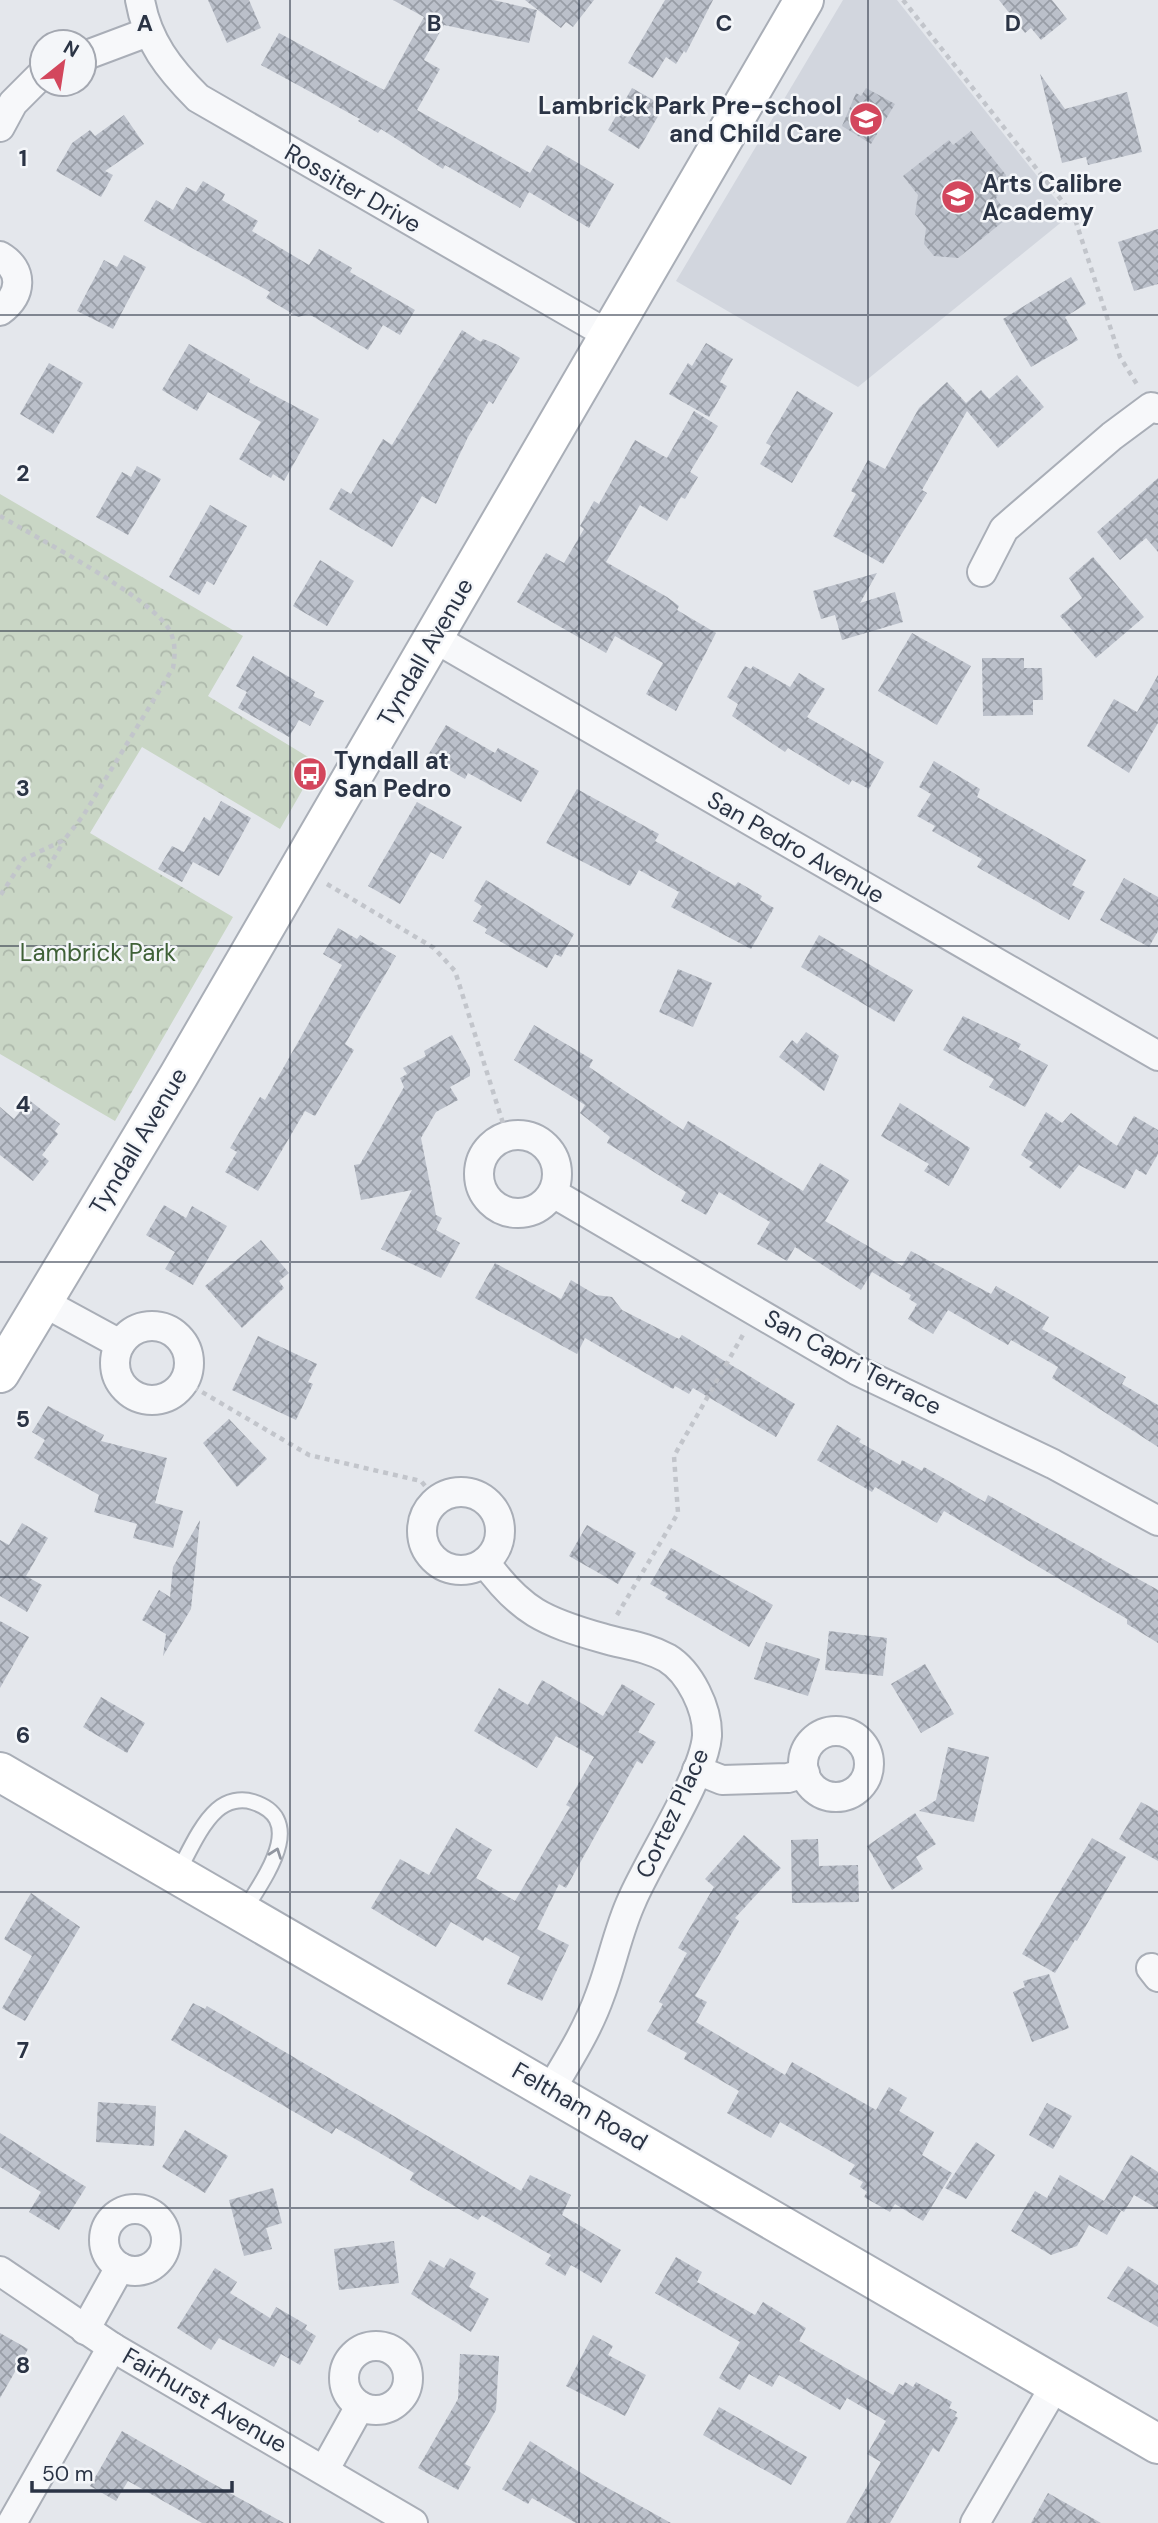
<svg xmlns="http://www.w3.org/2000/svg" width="1158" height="2523" font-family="'DM Sans',sans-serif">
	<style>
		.built { fill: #d2d6de }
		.park { fill: url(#park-crowns) }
		.building { fill: url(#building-cross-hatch) }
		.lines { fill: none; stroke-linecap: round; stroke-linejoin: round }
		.lane-casing { stroke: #a9aeb7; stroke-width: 18 }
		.street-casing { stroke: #a9aeb7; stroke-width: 32 }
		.secondary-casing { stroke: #a9aeb7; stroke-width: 42 }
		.path { stroke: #c2c5cb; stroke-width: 4.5; stroke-dasharray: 5 5; stroke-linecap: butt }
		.lane { stroke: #f7f8fa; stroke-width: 14 }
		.street { stroke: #f7f8fa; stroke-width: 28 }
		.secondary { stroke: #fff; stroke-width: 38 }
		.oneway { stroke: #9196a0 }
		.grid { fill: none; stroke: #2b3445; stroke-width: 2; stroke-opacity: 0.55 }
		.labels { text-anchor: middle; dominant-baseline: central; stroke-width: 5; stroke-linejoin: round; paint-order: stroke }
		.poi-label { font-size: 24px; font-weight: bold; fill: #2b3445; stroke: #f4f6f9; text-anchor: start }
		.street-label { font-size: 24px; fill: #2b3445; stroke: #f4f6f9 }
		.park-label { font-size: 24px; fill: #3f6137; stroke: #f4f6f9 }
		.grid-label { font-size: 23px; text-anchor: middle; font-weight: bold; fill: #2b3445; stroke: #f4f6f9; stroke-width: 5; stroke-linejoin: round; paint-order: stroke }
	</style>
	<defs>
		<pattern id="park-crowns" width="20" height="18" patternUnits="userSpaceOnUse" patternTransform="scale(1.75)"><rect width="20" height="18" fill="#c9d6c5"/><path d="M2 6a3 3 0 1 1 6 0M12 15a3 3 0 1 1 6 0" fill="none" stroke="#adb8ab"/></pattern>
		<pattern id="building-cross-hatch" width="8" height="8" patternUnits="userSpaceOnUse" patternTransform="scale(1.75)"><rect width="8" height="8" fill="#bbc0ca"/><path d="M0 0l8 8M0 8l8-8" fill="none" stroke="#989da6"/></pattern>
	</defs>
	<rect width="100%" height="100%" fill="#e4e7ec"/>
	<polygon class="built" points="843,0 897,0 1069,216 858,387 676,281"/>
	<polygon class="park" points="0,494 243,636 208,696 318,763 280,829 142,747 90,833 233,917 115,1121 0,1054"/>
	<g class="building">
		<polygon points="208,0 249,0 261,28 227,43"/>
		<polygon points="393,0 493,0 537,10 529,43 444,25 424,60 440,69 417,110 530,173 547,145 614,184 589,228 529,192 520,208 445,165 443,169 381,129 378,133 358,121 360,119 261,65 279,33 384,90 424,17"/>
		<polygon points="525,0 594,0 573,27 566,22 561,28"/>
		<polygon points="665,0 713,0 686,53 684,51 676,64 666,57 653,78 628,63"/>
		<polygon points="999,0 1052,0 1067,19 1041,40 1031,28 1025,33"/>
		<polygon points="1040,74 1065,109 1127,92 1142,152 1088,165 1086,157 1062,163"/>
		<polygon points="632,88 664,106 639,149 608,130"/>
		<polygon points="866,88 895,104 871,144 842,126 856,93 861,96"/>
		<polygon points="124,115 144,144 105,171 113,175 101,197 56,171 72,143 90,130 95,136"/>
		<polygon points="971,131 1006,175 996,199 1010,216 958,258 934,256 924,244 926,228 915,214 918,195 903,176 949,140 953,145"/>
		<polygon points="203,181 225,194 222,200 258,221 252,231 309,265 319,249 352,268 350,272 415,310 400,335 383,325 368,350 309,314 298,317 266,298 270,292 144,221 156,200 173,210 186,187 196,192"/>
		<polygon points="1158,229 1158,284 1134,291 1118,242"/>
		<polygon points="124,255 146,267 113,329 77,311 104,260 117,267"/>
		<polygon points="1071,277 1086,304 1065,317 1078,340 1031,367 1003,319"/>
		<polygon points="462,330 481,342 483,339 496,344 520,358 493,404 489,401 468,437 436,504 422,496 392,547 329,509 341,488 351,494 383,439 392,445"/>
		<polygon points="706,343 733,359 720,382 727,386 709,417 669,394 688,363 692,366"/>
		<polygon points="189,344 250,379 249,382 319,419 284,481 273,474 271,478 239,459 261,422 208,392 197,411 162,390"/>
		<polygon points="49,363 83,383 53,434 20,414"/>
		<polygon points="1017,375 1044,407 998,448 967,411 922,490 927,493 883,564 833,536 856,494 851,491 868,460 885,469 919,408 947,382 966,403 981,390 989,399"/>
		<polygon points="797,391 833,413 792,483 760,464 771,446 766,443"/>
		<polygon points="694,411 718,426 690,472 698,477 685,499 681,497 667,521 640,505 606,562 667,597 679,606 677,610 716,633 676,711 646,694 663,663 615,636 606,653 517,602 546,553 564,563 584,529 580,526 594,501 599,504 635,440 667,458"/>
		<polygon points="137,466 161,479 128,535 96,517 122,472 131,477"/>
		<polygon points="1158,478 1158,552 1146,538 1120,560 1097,532"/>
		<polygon points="210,505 247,526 214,585 207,581 199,595 169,577"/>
		<polygon points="1093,557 1144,617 1096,658 1060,616 1082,598 1069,578"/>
		<polygon points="320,560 354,581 327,626 293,606"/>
		<polygon points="877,573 860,603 895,592 903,622 842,640 835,615 821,619 813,591"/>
		<polygon points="912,633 971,666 937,725 878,691"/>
		<polygon points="253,656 315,692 313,696 324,701 310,726 299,720 289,737 238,708 247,692 236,686"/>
		<polygon points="982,658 1024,658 1024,668 1042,668 1043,700 1033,700 1033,715 983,716"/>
		<polygon points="745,666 751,669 753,666 790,687 799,673 825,689 807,717 884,762 869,789 852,780 849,785 788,748 785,752 732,716 738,704 727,697"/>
		<polygon points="1158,675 1158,723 1129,773 1087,746 1114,699 1137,712"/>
		<polygon points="446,725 495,753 498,748 539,771 521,802 468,773 465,779 427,757"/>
		<polygon points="934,761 980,789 977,797 1086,860 1072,885 1085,892 1069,920 977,867 982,859 932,831 935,826 917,816 931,794 919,787"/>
		<polygon points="577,789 659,834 655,841 735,886 738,882 762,896 760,900 774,908 751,949 671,907 679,892 639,870 630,886 546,843"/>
		<polygon points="221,801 251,818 219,876 193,862 182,882 158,869 172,846 184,852 204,817 210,821"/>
		<polygon points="417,802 462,827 443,859 431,852 400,904 368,886"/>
		<polygon points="1124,878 1158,897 1158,931 1149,947 1100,920"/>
		<polygon points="486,880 574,934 561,957 555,954 547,968 485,933 487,929 473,921 482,906 474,901"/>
		<polygon points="338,928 357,939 360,935 396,956 345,1044 354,1050 315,1116 305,1111 258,1191 225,1172 237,1152 230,1148 260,1097 265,1100 342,965 323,954"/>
		<polygon points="819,935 913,990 894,1022 801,967"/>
		<polygon points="678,969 712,983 693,1027 659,1012"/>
		<polygon points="963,1016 1021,1044 1018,1049 1048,1065 1025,1107 989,1087 994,1079 943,1050"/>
		<polygon points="534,1025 593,1060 589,1067 683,1130 688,1121 803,1191 820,1163 849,1180 825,1221 902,1266 911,1251 991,1294 996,1286 1049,1317 1042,1329 1126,1377 1122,1384 1158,1405 1158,1447 1052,1378 1058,1367 1011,1340 1008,1345 948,1310 933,1334 908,1319 917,1304 909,1299 911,1295 872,1272 861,1290 795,1247 787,1261 757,1244 770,1222 719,1192 706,1215 681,1201 686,1192 607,1143 610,1137 580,1113 585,1105 514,1060"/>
		<polygon points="806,1032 839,1056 824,1091 779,1057 792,1040 797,1044"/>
		<polygon points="452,1035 470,1068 470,1076 450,1087 458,1100 436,1112 421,1138 436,1215 442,1218 436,1230 460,1243 441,1278 381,1249 412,1190 361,1200 354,1165 360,1164 404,1087 400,1078 407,1074 403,1068 426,1056 424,1051"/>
		<polygon points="29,1100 60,1124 55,1131 58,1134 42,1155 49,1161 33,1181 0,1155 0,1107 14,1119"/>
		<polygon points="900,1103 970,1148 949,1186 924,1171 929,1164 881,1136"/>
		<polygon points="1046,1112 1062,1123 1071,1113 1117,1146 1134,1116 1158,1130 1158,1154 1146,1175 1136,1169 1125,1189 1079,1165 1060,1189 1029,1167 1033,1163 1021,1155"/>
		<polygon points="164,1205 186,1218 192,1206 227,1226 193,1285 165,1269 175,1252 146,1235"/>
		<polygon points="261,1240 289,1273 279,1281 284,1288 242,1328 205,1286"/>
		<polygon points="495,1263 561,1299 571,1280 596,1295 612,1297 622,1310 679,1339 682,1335 795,1404 776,1437 693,1388 689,1394 675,1386 673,1389 585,1338 577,1354 475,1298"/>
		<polygon points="258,1336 317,1364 308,1382 313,1384 296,1420 232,1390"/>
		<polygon points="48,1406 104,1435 101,1441 167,1458 155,1503 183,1511 173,1548 133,1538 137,1524 94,1512 99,1495 34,1458 45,1440 32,1432"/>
		<polygon points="229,1419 267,1459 237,1487 203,1443"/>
		<polygon points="837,1425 861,1439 859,1442 900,1465 902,1460 922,1471 924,1467 985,1502 988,1495 1158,1590 1158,1643 1127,1624 1127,1619 944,1511 937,1523 875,1487 872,1492 817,1460"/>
		<polygon points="200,1520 191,1609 163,1656 166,1634 142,1620 159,1590 170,1597 173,1567"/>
		<polygon points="22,1523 48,1538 26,1576 42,1585 27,1612 0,1596 0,1540 9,1545"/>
		<polygon points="587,1525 636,1553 618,1584 569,1556"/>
		<polygon points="671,1548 773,1605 749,1647 665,1598 668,1594 650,1584"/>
		<polygon points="0,1621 29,1637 0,1688"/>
		<polygon points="829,1631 887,1638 883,1676 825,1670"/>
		<polygon points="766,1642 820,1659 808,1696 754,1679"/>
		<polygon points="925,1664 954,1714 921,1733 891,1684"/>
		<polygon points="542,1680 603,1716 622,1684 655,1704 638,1732 656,1742 642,1764 637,1761 566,1888 559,1884 537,1929 569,1945 542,2001 507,1984 520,1957 485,1937 483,1941 451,1922 436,1947 371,1908 400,1859 429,1875 456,1828 492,1850 476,1878 515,1901 570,1807 566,1805 594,1757 556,1736 537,1768 474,1731 499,1688 528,1705"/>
		<polygon points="101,1697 145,1723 127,1753 83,1727"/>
		<polygon points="948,1747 989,1757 974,1822 919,1811 936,1800"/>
		<polygon points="1141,1802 1158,1811 1158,1861 1119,1839"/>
		<polygon points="915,1813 936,1844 916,1857 923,1869 892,1890 867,1846"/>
		<polygon points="744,1835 781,1868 735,1918 739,1921 695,1996 707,2002 696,2022 785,2075 792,2062 876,2110 889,2087 907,2098 899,2111 934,2132 922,2155 952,2173 923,2221 895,2204 890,2212 864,2197 867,2192 860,2187 863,2182 849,2174 855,2165 780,2122 771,2138 727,2113 739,2091 684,2059 687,2053 647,2031 663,2004 659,2002 687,1953 678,1948 714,1887 705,1879"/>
		<polygon points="1092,1838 1126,1857 1077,1941 1075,1940 1055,1973 1022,1954"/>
		<polygon points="818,1839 819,1866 858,1865 859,1902 792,1903 791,1840"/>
		<polygon points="31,1893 80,1927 25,2021 2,2008 32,1956 4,1939"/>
		<polygon points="1049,1974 1069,2028 1032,2042 1013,1992 1025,1987 1023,1981"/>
		<polygon points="193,2003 205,2009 207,2006 521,2191 530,2175 571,2195 562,2215 621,2250 601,2283 571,2265 565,2276 545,2264 551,2255 482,2215 478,2220 410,2180 414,2173 378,2152 336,2128 332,2134 171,2040"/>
		<polygon points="98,2102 156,2106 154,2146 96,2142"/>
		<polygon points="1047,2103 1072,2116 1053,2149 1029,2135"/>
		<polygon points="185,2130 228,2156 205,2193 162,2167"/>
		<polygon points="0,2133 86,2187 59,2230 29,2212 41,2192 0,2167"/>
		<polygon points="976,2142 995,2155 966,2199 945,2188"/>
		<polygon points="1131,2155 1158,2172 1158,2209 1134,2195 1124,2212 1104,2201"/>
		<polygon points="1060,2175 1121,2211 1107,2235 1089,2225 1077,2246 1051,2255 1011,2231 1035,2191 1047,2198"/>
		<polygon points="273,2188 282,2223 266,2228 272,2249 244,2256 229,2200"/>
		<polygon points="394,2241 399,2283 339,2290 334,2249"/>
		<polygon points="676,2257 702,2272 697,2282 755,2315 763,2302 806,2328 799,2341 893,2395 899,2384 903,2386 905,2382 913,2387 916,2382 952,2402 949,2408 957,2412 955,2416 958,2418 939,2452 933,2448 890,2523 846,2523 881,2462 867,2454 886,2421 847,2398 840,2410 779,2375 772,2387 749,2374 740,2390 719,2378 740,2342 655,2293"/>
		<polygon points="450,2258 476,2273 469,2287 489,2299 471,2332 411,2294 430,2260 444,2268"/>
		<polygon points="1128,2266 1158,2285 1158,2327 1107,2298"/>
		<polygon points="215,2268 237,2282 230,2293 270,2318 276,2307 307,2325 305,2329 316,2336 300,2365 281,2354 274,2367 219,2338 211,2350 177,2328"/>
		<polygon points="0,2333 28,2349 0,2398"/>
		<polygon points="593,2335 613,2346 608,2355 646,2375 625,2416 566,2386"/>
		<polygon points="460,2354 499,2356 496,2410 465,2464 471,2467 458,2490 418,2468 458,2399"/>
		<polygon points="719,2407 807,2457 791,2485 703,2435"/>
		<polygon points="122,2431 210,2482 284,2523 202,2523 128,2481 116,2501 90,2486"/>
		<polygon points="530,2441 586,2476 671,2523 576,2523 532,2498 528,2504 502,2489"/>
		<polygon points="1048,2493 1101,2523 1031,2523"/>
	</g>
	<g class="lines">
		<g class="lane-casing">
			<path id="lane" d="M177,1874C188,1854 200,1825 217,1810C227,1801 241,1798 253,1802C310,1820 261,1882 244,1911"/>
		</g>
		<g class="street-casing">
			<g id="street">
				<path d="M140,0C147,41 169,69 198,98L609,335"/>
				<polyline points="84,56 148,32"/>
				<polyline points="0,127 13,103 42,74"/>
				<path d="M0,256C24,270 22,295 0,311"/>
				<polyline points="982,572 1004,529 1112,436 1151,407 1158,409"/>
				<polyline points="434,638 1158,1056"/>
				<circle cx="518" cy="1174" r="39"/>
				<polyline points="553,1193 856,1370 1053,1464 1158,1521"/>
				<polyline points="41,1301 120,1344"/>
				<circle cx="152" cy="1363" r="37"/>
				<circle cx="461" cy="1531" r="39"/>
				<path d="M485,1562C520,1611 545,1622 602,1638C625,1645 645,1646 667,1658C690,1672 708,1709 707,1736C704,1776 650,1858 632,1900C618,1930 612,1964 600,1995C588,2029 569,2059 551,2089"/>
				<circle cx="836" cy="1764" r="33"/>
				<polyline points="697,1770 722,1780 788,1778 805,1773"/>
				<polyline points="1151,1968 1158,1977"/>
				<circle cx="135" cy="2240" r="31"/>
				<polyline points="0,2271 112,2347 413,2523"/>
				<polyline points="85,2330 120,2267"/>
				<circle cx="376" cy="2378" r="32"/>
				<polyline points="325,2469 360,2406"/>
				<polyline points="12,2523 112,2347"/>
				<polyline points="975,2523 1056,2384"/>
			</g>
		</g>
		<g class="secondary-casing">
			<g id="secondary">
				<polyline points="0,1373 179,1075 804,0"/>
				<polyline points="0,1772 1158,2444"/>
			</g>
		</g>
		<g class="path">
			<polyline points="903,0 1074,216 1120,357 1138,386"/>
			<path d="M0,516C37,538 153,598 170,631C176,644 175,655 173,668L83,816L64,840L24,859L0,896"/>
			<polyline points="48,868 64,841"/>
			<polyline points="327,884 434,948 455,971 507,1136"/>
			<polyline points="185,1382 309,1455 421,1481 437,1500"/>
			<polyline points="617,1615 678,1513 674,1456 744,1333"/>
		</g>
		<use href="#lane" class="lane"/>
		<use href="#street" class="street"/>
		<use href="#secondary" class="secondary"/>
	</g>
	<defs><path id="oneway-chevron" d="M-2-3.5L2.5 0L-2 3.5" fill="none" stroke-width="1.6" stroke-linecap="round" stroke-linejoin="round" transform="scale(1.75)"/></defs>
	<use class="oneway" href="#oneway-chevron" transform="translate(276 1853) rotate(-70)"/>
	<path class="grid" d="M290,0V2523M579,0V2523M868,0V2523M0,315H1158M0,631H1158M0,946H1158M0,1262H1158M0,1577H1158M0,1892H1158M0,2208H1158"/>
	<defs>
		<g id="school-disc" transform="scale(1.75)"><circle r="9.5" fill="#d3475d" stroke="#f4f6f9"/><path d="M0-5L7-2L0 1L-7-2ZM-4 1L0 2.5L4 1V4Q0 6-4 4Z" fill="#fff"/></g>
		<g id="bus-disc" transform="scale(1.75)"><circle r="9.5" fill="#d3475d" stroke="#f4f6f9"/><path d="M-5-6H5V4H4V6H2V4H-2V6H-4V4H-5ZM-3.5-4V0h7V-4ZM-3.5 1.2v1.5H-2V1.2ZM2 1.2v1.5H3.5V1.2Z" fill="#fff"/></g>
	</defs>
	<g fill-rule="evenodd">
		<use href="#school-disc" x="866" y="119"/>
		<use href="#school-disc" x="958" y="197"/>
		<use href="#bus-disc" x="310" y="774"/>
	</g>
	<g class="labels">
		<g class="poi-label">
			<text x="842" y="105" text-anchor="end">Lambrick Park Pre-school<tspan x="842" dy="28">and Child Care</tspan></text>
			<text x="982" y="183">Arts Calibre<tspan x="982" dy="28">Academy</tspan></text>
			<text x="334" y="760">Tyndall at<tspan x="334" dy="28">San Pedro</tspan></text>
		</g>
		<g class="street-label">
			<text transform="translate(353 188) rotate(30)">Rossiter Drive</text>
			<text transform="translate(425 652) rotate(-60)">Tyndall Avenue</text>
			<text transform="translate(796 847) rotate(30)">San Pedro Avenue</text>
			<text transform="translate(138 1141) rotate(-59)">Tyndall Avenue</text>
			<text transform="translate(853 1362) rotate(28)">San Capri Terrace</text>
			<text transform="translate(672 1813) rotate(-65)">Cortez Place</text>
			<text transform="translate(580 2106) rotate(30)">Feltham Road</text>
			<text transform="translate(205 2400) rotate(30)">Fairhurst Avenue</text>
		</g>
		<g class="park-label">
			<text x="98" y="952">Lambrick Park</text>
		</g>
	</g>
	<g class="grid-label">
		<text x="145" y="31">A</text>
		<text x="434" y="31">B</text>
		<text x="724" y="31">C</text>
		<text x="1013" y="31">D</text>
		<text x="23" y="166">1</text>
		<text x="23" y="481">2</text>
		<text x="23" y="796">3</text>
		<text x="23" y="1112">4</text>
		<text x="23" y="1427">5</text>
		<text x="23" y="1743">6</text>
		<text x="23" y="2058">7</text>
		<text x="23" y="2373">8</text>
	</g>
	<g transform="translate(63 63) rotate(30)"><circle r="33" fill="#f4f6f9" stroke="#a4a8b1" stroke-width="2"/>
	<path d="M0-5L12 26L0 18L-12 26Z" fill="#d3475d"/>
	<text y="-10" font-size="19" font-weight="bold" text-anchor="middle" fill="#2b3445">N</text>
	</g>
	<path d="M32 2481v10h200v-10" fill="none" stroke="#2b3445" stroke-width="3.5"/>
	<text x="42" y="2481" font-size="21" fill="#2b3445" stroke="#f4f6f9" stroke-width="5" paint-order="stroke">50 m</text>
</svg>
